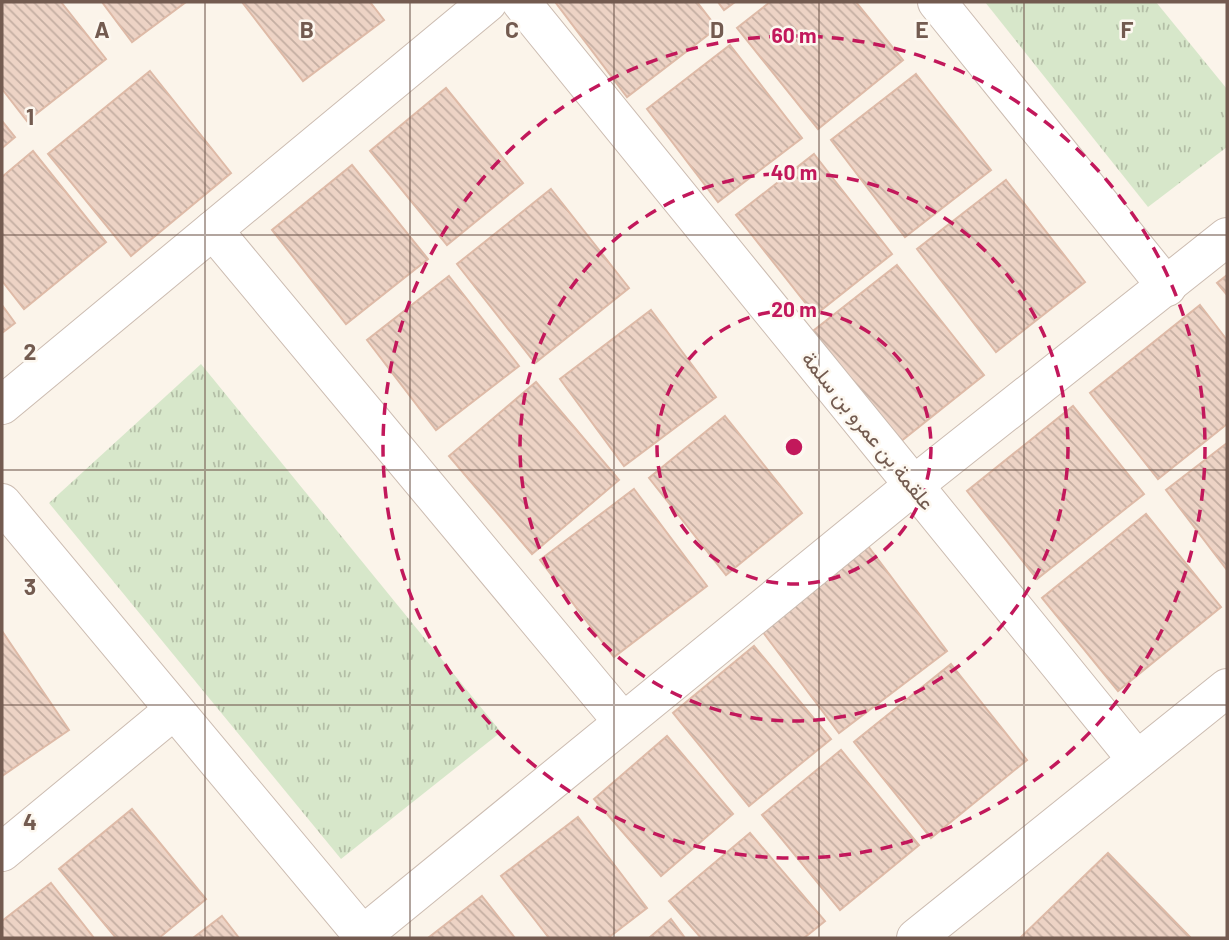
<svg xmlns="http://www.w3.org/2000/svg" width="1229" height="940" font-family="Barlow,Vazirmatn,sans-serif">
	<style>
		.park { fill: url(#park-tufts) }
		.building { fill: url(#building-back-hatch); stroke: #debaa7; stroke-width: 2 }
		.lines { fill: none; stroke-linecap: round; stroke-linejoin: round }
		.street-casing { stroke: #ccbcb1; stroke-width: 40 }
		.street { stroke: #fff; stroke-width: 38 }
		.grid { fill: none; stroke: #735b50; stroke-width: 2; stroke-opacity: 0.55 }
		.ring { fill: none; stroke: #c2185b; stroke-width: 3.5; stroke-dasharray: 12 9 }
		.labels { text-anchor: middle; dominant-baseline: central; stroke-width: 5; stroke-linejoin: round; paint-order: stroke }
		.street-label { font-size: 21px; fill: #735b50; stroke: #fdf8f0 }
		.grid-label { font-size: 23px; text-anchor: middle; font-weight: bold; fill: #735b50; stroke: #fdf8f0; stroke-width: 5; stroke-linejoin: round; paint-order: stroke }
		.centre { fill: #c2185b; stroke: #fdf8f0; stroke-width: 3.5 }
		.ring-label { font-size: 21px; text-anchor: middle; font-weight: bold; fill: #c2185b; stroke: #fdf8f0; stroke-width: 5; stroke-linejoin: round; paint-order: stroke }
	</style>
	<defs>
		<pattern id="park-tufts" width="24" height="20" patternUnits="userSpaceOnUse" patternTransform="scale(1.75)"><rect width="24" height="20" fill="#d7e7ca"/><path d="M3 7l-1-3M5 7V3M7 7l1-3M15 17l-1-3M17 17v-4M19 17l1-3" fill="none" stroke="#b3bea6"/></pattern>
		<pattern id="building-back-hatch" width="6" height="6" patternUnits="userSpaceOnUse" patternTransform="scale(1.75)"><rect width="6" height="6" fill="#edd3c5"/><path d="M-1 5l2 2M0 0l6 6M5-1l2 2" fill="none" stroke="#c4aea2"/></pattern>
	</defs>
	<rect width="100%" height="100%" fill="#fbf4ea"/>
	<g class="park">
		<polygon points="985,2 1156,2 1227,89 1227,147 1148,207"/>
		<polygon points="201,364 501,732 341,859 49,503"/>
	</g>
	<g class="building">
		<polygon points="2,2 61,2 106,59 27,121 2,89"/>
		<polygon points="102,2 186,2 132,42"/>
		<polygon points="242,2 370,2 384,20 303,81"/>
		<polygon points="558,2 697,2 717,28 627,97 556,3"/>
		<polygon points="718,2 735,2 724,10"/>
		<polygon points="770,2 856,2 903,60 818,129 737,28"/>
		<polygon points="730,45 802,138 718,202 647,109"/>
		<polygon points="150,71 231,173 131,256 48,154"/>
		<polygon points="916,74 991,170 905,237 831,140"/>
		<polygon points="446,88 523,183 447,245 370,151"/>
		<polygon points="2,121 15,137 2,148"/>
		<polygon points="33,151 106,242 24,309 2,281 2,177"/>
		<polygon points="814,154 892,254 815,315 736,215"/>
		<polygon points="352,165 428,259 346,324 272,230"/>
		<polygon points="1006,180 1085,282 996,352 917,249"/>
		<polygon points="551,189 629,288 535,363 457,264"/>
		<polygon points="897,265 984,375 900,442 813,331"/>
		<polygon points="1227,275 1227,295 1217,283"/>
		<polygon points="449,276 519,366 436,430 367,340"/>
		<polygon points="2,305 15,323 2,333"/>
		<polygon points="1200,305 1227,340 1227,424 1158,479 1090,393"/>
		<polygon points="651,310 716,397 624,466 560,379"/>
		<polygon points="536,382 619,480 532,554 449,456"/>
		<polygon points="1073,406 1144,494 1037,579 967,491"/>
		<polygon points="725,416 802,513 726,575 649,478"/>
		<polygon points="1227,443 1227,570 1166,490"/>
		<polygon points="634,489 707,586 614,657 540,560"/>
		<polygon points="1146,514 1221,607 1118,691 1042,598"/>
		<polygon points="865,542 947,651 839,733 756,623"/>
		<polygon points="2,631 69,730 2,776"/>
		<polygon points="754,646 831,739 749,806 673,713"/>
		<polygon points="951,664 1027,760 931,838 854,742"/>
		<polygon points="667,736 733,814 661,876 594,799"/>
		<polygon points="841,750 919,845 840,910 762,815"/>
		<polygon points="132,809 206,899 159,938 116,938 59,869"/>
		<polygon points="578,817 647,908 608,938 549,938 501,876"/>
		<polygon points="750,833 825,921 804,938 701,938 669,901"/>
		<polygon points="1108,853 1191,938 1020,938"/>
		<polygon points="51,883 94,938 2,938 2,921"/>
		<polygon points="482,896 515,938 428,938"/>
		<polygon points="222,916 239,938 193,938"/>
		<polygon points="671,919 685,938 649,938"/>
	</g>
	<g class="lines">
		<g class="street-casing">
			<g id="street">
				<polyline points="521,2 1137,760"/>
				<polyline points="937,2 1167,287"/>
				<polyline points="213,230 623,722"/>
				<polyline points="2,405 488,2"/>
				<polyline points="2,503 365,938"/>
				<polyline points="2,852 174,710"/>
				<polyline points="363,935 914,485 1227,237"/>
				<polyline points="916,938 1227,688"/>
			</g>
		</g>
		<use href="#street" class="street"/>
	</g>
	<path class="grid" d="M205,2V938M410,2V938M614,2V938M819,2V938M1024,2V938M2,235H1227M2,470H1227M2,705H1227"/>
	<g class="ring">
		<circle cx="794" cy="447" r="137"/>
		<circle cx="794" cy="447" r="274"/>
		<circle cx="794" cy="447" r="411"/>
	</g>
	<g class="labels">
		<g class="street-label">
			<text transform="translate(869 430) rotate(51)">علقمة بن عمرو بن سلمة</text>
		</g>
	</g>
	<g class="grid-label">
		<text x="102" y="38">A</text>
		<text x="307" y="38">B</text>
		<text x="512" y="38">C</text>
		<text x="717" y="38">D</text>
		<text x="922" y="38">E</text>
		<text x="1127" y="38">F</text>
		<text x="30" y="125">1</text>
		<text x="30" y="360">2</text>
		<text x="30" y="595">3</text>
		<text x="30" y="830">4</text>
	</g>
	<circle cx="794" cy="447" r="10" class="centre"/>
	<g class="ring-label">
		<text x="794" y="43">60 m</text>
		<text x="794" y="180">40 m</text>
		<text x="794" y="317">20 m</text>
	</g>
	<rect width="1229" height="940" fill="none" stroke="#735b50" stroke-width="7"/>
</svg>
